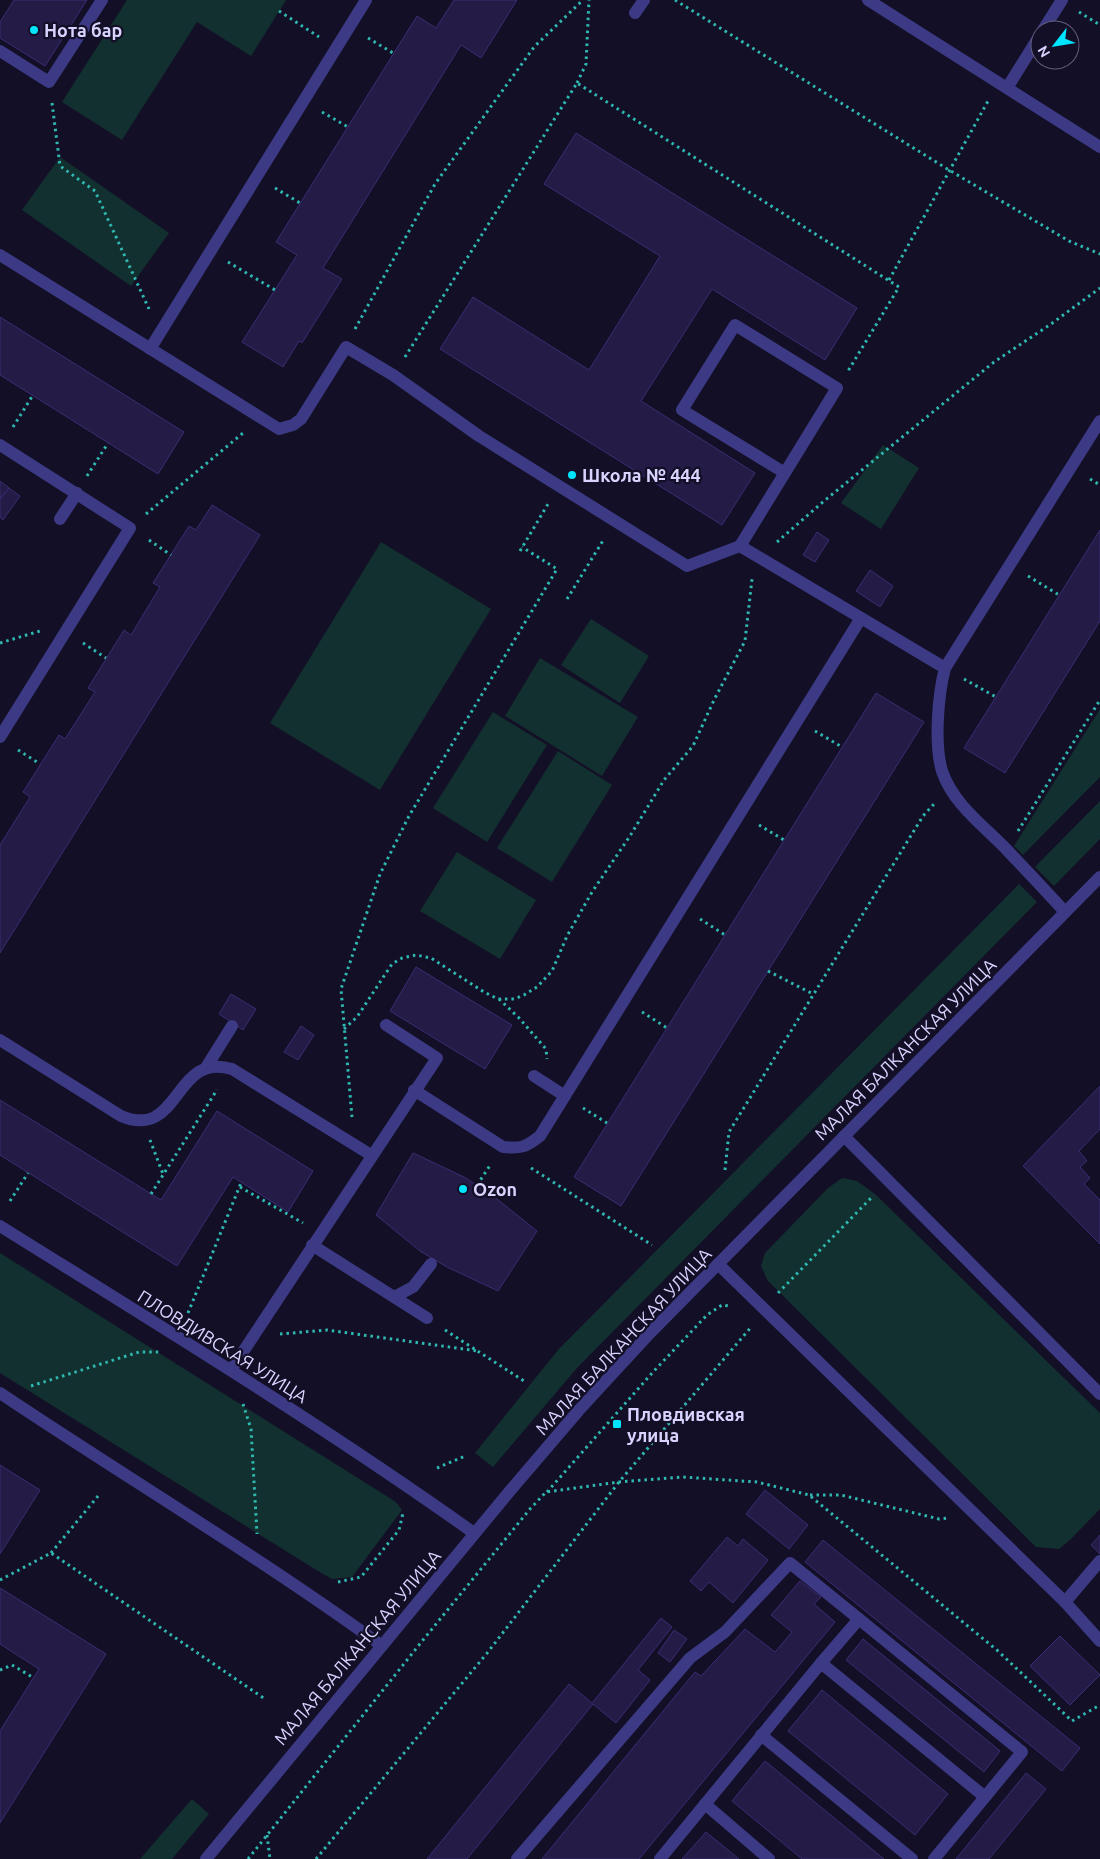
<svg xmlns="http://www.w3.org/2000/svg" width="1100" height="1859" font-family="Ubuntu,sans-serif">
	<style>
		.green { fill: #12302f }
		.building { fill: #241b47; stroke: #3b2d73 }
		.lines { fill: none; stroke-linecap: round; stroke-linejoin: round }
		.path { stroke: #2fb8b0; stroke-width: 3; stroke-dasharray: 2.5 4; stroke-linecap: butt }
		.service { stroke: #3d3a85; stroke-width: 12 }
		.minor { stroke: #3d3a85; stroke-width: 12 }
		.tertiary { stroke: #3d3a85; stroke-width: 12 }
		.poi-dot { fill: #00e5ff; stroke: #130f26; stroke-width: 2 }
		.labels { text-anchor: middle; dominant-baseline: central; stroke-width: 4.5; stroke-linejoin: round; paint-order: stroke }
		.poi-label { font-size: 18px; font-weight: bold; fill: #d9d4ff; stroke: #130f26; text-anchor: start }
		.street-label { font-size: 18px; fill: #d9d4ff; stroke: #130f26 }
	</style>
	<rect width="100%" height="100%" fill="#130f26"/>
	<g class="green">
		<polygon points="127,0 286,0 251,56 197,22 122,140 62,102"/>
		<polygon points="60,157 169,233 131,286 22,210"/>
		<polygon points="883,445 919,468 881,529 841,503"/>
		<polygon points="381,542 491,609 380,790 270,723"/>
		<polygon points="591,619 649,656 620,703 561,665"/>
		<polygon points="540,658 638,717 602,776 505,716"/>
		<polygon points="1100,709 1100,777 1023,855 1014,846"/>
		<polygon points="493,712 547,745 487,842 433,808"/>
		<polygon points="558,751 612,785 552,882 497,848"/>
		<polygon points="1100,801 1100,839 1054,886 1035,867"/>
		<polygon points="457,852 536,900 500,959 420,911"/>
		<polygon points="1019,884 1037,902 577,1368 493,1467 475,1453 558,1350"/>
		<polygon points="842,1178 857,1181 875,1194 1100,1413 1100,1509 1070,1540 1059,1549 1036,1547 768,1281 761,1266 765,1253 828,1188"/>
		<polygon points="0,1253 396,1502 402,1510 352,1577 332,1579 318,1571 0,1373"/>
		<polygon points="192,1799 209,1814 172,1859 140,1859"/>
	</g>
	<g class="building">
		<polygon points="14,0 87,0 45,66 0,38 0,22"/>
		<polygon points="454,0 517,0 481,58 461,45 323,268 342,279 302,343 299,341 283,367 242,342 297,255 276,242 417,16 436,28"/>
		<polygon points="576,133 857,308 825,360 712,289 641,401 755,473 722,525 440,349 473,297 589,370 660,256 544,184"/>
		<polygon points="0,317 184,432 158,474 0,375"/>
		<polygon points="0,481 9,488 0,499"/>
		<polygon points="9,488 20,496 3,520 0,517 0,499"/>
		<polygon points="212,505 260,535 0,953 0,845 30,797 23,792 59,735 65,739 95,692 88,688 124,630 131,635 160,587 153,583 189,526 196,530"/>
		<polygon points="1100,530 1100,621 1005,773 964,748"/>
		<polygon points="817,532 829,540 815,562 803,555"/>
		<polygon points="870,570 893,586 880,607 856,591"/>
		<polygon points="876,693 924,722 621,1206 574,1177"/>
		<polygon points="416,967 512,1025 485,1069 390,1011"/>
		<polygon points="231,994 256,1009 243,1030 219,1014"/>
		<polygon points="301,1026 314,1035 298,1060 284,1052"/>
		<polygon points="1100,1086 1100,1129 1079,1151 1087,1161 1080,1167 1090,1178 1084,1184 1100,1200 1100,1244 1023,1166"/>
		<polygon points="0,1100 161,1200 217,1111 313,1171 288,1212 233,1177 177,1266 0,1155"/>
		<polygon points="413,1153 464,1177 492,1195 537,1231 498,1291 447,1267 420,1251 376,1215"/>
		<polygon points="0,1465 40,1490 0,1554"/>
		<polygon points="765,1490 808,1525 789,1549 746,1514"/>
		<polygon points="1100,1535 1100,1554 1091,1545"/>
		<polygon points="727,1537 738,1546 743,1539 768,1560 733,1603 709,1582 701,1591 690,1581"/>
		<polygon points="823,1540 1080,1748 1062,1771 805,1562"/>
		<polygon points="800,1581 821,1597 814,1604 835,1622 639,1859 542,1859 695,1672 701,1676 745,1629 775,1652 792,1632 771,1615"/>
		<polygon points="0,1588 106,1654 0,1823 0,1731 39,1669 0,1644"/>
		<polygon points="661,1618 672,1627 638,1670 650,1680 616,1723 593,1704 467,1859 427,1859 569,1684 592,1703"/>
		<polygon points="674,1630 687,1639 670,1662 658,1653"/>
		<polygon points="1060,1636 1100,1675 1070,1705 1030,1666"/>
		<polygon points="863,1639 1000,1751 984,1772 846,1660"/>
		<polygon points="822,1690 948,1794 915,1835 788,1731"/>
		<polygon points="765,1761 884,1859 802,1859 732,1801"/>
		<polygon points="1026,1773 1046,1789 989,1859 956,1859"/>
		<polygon points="706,1832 739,1859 682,1859"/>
	</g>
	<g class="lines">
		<g class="path">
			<polyline points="675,0 949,170 1069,241 1100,254"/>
			<polyline points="279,11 319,37"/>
			<polyline points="1079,12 1100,25"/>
			<polyline points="368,38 393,53"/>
			<polyline points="577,83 586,64 589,0"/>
			<polyline points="52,103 60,166 95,191 149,309"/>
			<polyline points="322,112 348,127"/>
			<polyline points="275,188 300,203"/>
			<polyline points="228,262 275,290"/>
			<polyline points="889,280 988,101"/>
			<polyline points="355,329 435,184 534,47 583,0"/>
			<polyline points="405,357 577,83 899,287 848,371"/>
			<polyline points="13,427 33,395"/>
			<polyline points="87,476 108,443"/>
			<polyline points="1090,479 1100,485"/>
			<polyline points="146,514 243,433"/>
			<polyline points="149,540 171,555"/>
			<polyline points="777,542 824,501 994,362 1051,324 1100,288"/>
			<polyline points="520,551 548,504"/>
			<polyline points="1028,576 1059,595"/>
			<polyline points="567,599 604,539"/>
			<polyline points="0,643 40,631"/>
			<polyline points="83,643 106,658"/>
			<polyline points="964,679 996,697"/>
			<polyline points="815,731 842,747"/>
			<polyline points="18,750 40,764"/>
			<polyline points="759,825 784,840"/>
			<polyline points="1018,831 1100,700"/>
			<polyline points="700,919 725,935"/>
			<polyline points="768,971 813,994"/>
			<polyline points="499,999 519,1018 546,1049 547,1059"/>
			<polyline points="642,1012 667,1028"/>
			<polyline points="344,1029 357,1017 392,964 402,958 416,955 431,958 484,992 498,999 514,999 524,995 537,987 552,971 567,936 592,892 630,836 664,780 693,746 714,700 745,641 752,579"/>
			<polyline points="583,1108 607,1123"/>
			<polyline points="352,1117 341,989 380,874 409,816 557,569 522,547"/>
			<polyline points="150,1140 163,1174"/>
			<polyline points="531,1168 652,1245"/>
			<polyline points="725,1170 729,1132 923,816 934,804"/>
			<polyline points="477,1185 491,1164"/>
			<polyline points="240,1187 303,1223"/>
			<polyline points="151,1194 215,1093 216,1089"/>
			<polyline points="10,1201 28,1173"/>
			<polyline points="778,1293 873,1196"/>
			<polyline points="188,1313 241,1183"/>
			<polyline points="445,1330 524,1381"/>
			<polyline points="280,1334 327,1330 478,1351"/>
			<polyline points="31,1386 139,1352 159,1352"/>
			<polyline points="243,1404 251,1429 257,1534"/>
			<polyline points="437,1468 465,1456"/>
			<polyline points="547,1492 653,1372 707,1315 722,1305 729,1306"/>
			<polyline points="810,1495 841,1495 939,1519 948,1518"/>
			<polyline points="51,1553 98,1496"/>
			<polyline points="0,1580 51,1553 265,1699"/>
			<polyline points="338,1582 361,1577 399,1530 403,1513"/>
			<polyline points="0,1670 12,1665 34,1678"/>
			<polyline points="267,1835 270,1859"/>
			<polyline points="248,1859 423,1640 530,1509 546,1492 619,1482 683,1477 757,1482 809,1495 998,1651 1072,1721 1100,1705"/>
			<polyline points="316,1859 488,1652 619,1482 752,1326"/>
		</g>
		<g class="service">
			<polyline points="868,0 1100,147"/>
			<polyline points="635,13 644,0"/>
			<polyline points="1043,30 1062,0"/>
			<polyline points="0,51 49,82 102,0"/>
			<polyline points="1007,88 1040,35"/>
			<polyline points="0,255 279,429 293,425 301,419 346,347 393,375 479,436 687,566 740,546 945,668"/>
			<polyline points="150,349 366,0"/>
			<polyline points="0,445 130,528 0,737"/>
			<polyline points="60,519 77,493"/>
			<polyline points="740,546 837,388 735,325 682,410 785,473"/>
			<path d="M1065,912C1046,891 1027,871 1007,850C984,826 953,804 942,771C934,744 938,695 945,668L1100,421"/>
			<path d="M0,1040L121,1116C181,1141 173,1051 232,1069L371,1155"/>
			<polyline points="207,1066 232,1026"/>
			<polyline points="534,1076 565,1096"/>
			<path d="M414,1090L503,1147C521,1149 526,1147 540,1136L861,618"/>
			<polyline points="844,1136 1100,1394"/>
			<polyline points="312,1245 427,1318"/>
			<polyline points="718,1264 1065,1602 1100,1561"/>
			<polyline points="394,1297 413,1287 431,1264"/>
			<polyline points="231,1370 437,1058 386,1025"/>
			<polyline points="1065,1602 1100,1641"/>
			<polyline points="821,1663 985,1797"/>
			<polyline points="761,1735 912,1859"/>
			<polyline points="705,1804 769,1859"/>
			<polyline points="517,1859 690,1658 725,1632 790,1563 859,1619"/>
			<polyline points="660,1859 821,1663 859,1619 1022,1752 934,1859"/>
		</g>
		<g class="minor">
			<path d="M0,1226C160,1326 321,1424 474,1533"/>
			<path d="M0,1393C127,1478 258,1556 382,1646"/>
		</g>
		<polyline class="tertiary" points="206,1859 509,1492 579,1410 650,1333 1100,877"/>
	</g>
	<g class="poi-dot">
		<circle cx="34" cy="30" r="5"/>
		<circle cx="572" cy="475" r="5"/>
		<circle cx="463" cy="1189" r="5"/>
		<rect x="612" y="1419" width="10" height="10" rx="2.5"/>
	</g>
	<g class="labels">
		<g class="poi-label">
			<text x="44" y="30">Нота бар</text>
			<text x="582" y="475">Школа № 444</text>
			<text x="473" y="1189">Ozon</text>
			<text x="627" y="1414">Пловдивская<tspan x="627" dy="21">улица</tspan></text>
		</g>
		<g class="street-label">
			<text transform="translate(905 1049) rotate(-45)">МАЛАЯ БАЛКАНСКАЯ УЛИЦА</text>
			<text transform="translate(623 1341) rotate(-47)">МАЛАЯ БАЛКАНСКАЯ УЛИЦА</text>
			<text transform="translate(223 1346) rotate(32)">ПЛОВДИВСКАЯ УЛИЦА</text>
			<text transform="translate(357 1647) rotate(-50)">МАЛАЯ БАЛКАНСКАЯ УЛИЦА</text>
		</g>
	</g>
	<g transform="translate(1055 45) rotate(239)"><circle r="24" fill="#130f26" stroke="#625e7d"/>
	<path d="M0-4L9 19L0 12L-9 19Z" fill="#00e5ff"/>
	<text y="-8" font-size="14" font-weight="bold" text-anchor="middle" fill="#d9d4ff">N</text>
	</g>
</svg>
